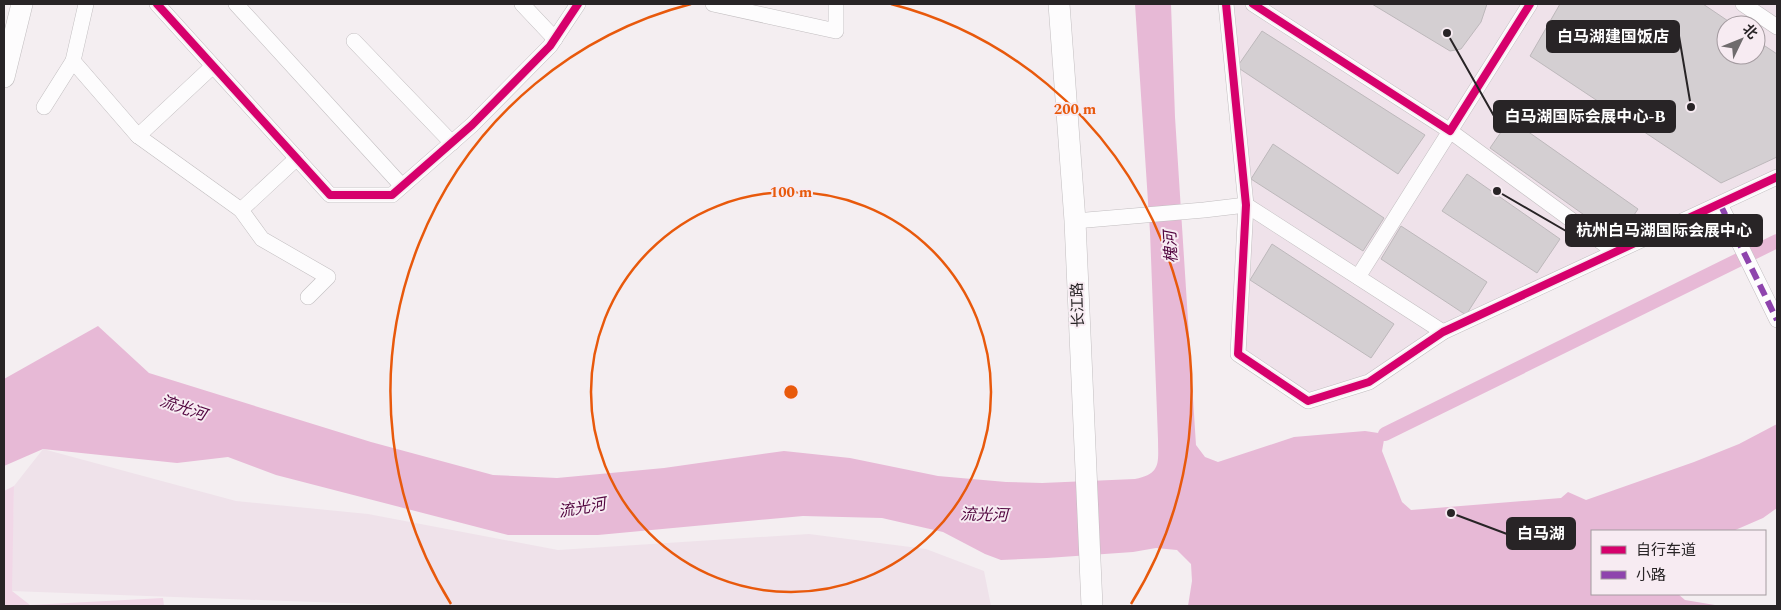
<svg xmlns="http://www.w3.org/2000/svg" width="1781" height="610" font-family="Spectral,'Noto Sans SC',serif">
	<style>
		.built { fill: #efe2ea; fill-rule: evenodd }
		.green { fill: #f1d7e7 }
		.water { fill: #e7b9d6 }
		.lines { fill: none; stroke-linecap: round; stroke-linejoin: round }
		.canal { stroke: #e7b9d6; stroke-width: 14 }
		.building { fill: #d4cfd2; stroke: #bdb8bb }
		.street-casing { stroke: #c2bec0; stroke-width: 16 }
		.secondary-casing { stroke: #c2bec0; stroke-width: 22 }
		.street { stroke: #fdfcfd; stroke-width: 15 }
		.secondary { stroke: #fdfcfd; stroke-width: 21 }
		.quiet { stroke: #8e44ad; stroke-width: 6; stroke-dasharray: 12 6; stroke-linecap: butt }
		.cycleway-casing { stroke: #f7ebf2; stroke-width: 11 }
		.cycleway { stroke: #d6006c; stroke-width: 8 }
		.ring { fill: none; stroke: #e8590c; stroke-width: 2.5 }
		.labels { text-anchor: middle; dominant-baseline: central; stroke-width: 4; stroke-linejoin: round; paint-order: stroke }
		.street-label { font-size: 15px; fill: #282426; stroke: #f7ebf2 }
		.water-label { font-size: 16px; font-style: italic; fill: #50033d; stroke: #f7ebf2 }
		.centre { fill: #e8590c; stroke: #f7ebf2; stroke-width: 2.5 }
		.ring-label { font-size: 15px; text-anchor: middle; font-weight: bold; fill: #e8590c; stroke: #f7ebf2; stroke-width: 4; stroke-linejoin: round; paint-order: stroke }
		.leader { fill: none; stroke: #282426; stroke-width: 2 }
		.callout-dot { fill: #282426; stroke: #f7ebf2; stroke-width: 2 }
		.callout { fill: #282426; stroke: #282426; stroke-width: 2 }
		.callout-label { font-size: 16px; text-anchor: middle; font-weight: bold; fill: #fff }
	</style>
	<rect width="100%" height="100%" fill="#f4eef1"/>
	<g class="built">
		<path d="M1226,4H1777V177L1443,332L1369,382L1308,401L1238,354L1246,205ZM1726,25H1756V55H1726Z"/>
		<polygon points="43,449 236,501 368,514 558,550 809,534 926,549 984,571 991,606 424,606 11,591 14,486"/>
	</g>
	<polygon class="green" points="14,486 12,591 30,605 163,598 164,606 4,606 4,491"/>
	<path class="water" d="M1135,4H1171L1175,117L1196,445L1205,457L1218,462L1294,437L1365,431L1385,434L1382,451L1402,502L1411,510L1561,498L1568,492L1586,500L1694,462L1739,444L1777,424V508L1763,518L1733,531H1592V594H1678L1685,600L1721,606H1188L1192,581L1191,564L1177,550L1156,548L1133,552L1047,558L1001,560L985,554L943,532L882,518L803,516L598,535H508L276,475L228,457L177,463L43,449L4,466V379L98,326L149,373L371,442L493,475L557,478L664,468L784,451L850,458L938,476L1006,482L1042,483L1135,479C1162,474 1158,462 1158,439L1150,232Z"/>
	<g class="lines">
		<polyline class="canal" points="1385,434 1777,241"/>
	</g>
	<g class="building">
		<polygon points="1372,4 1487,4 1481,22 1461,49 1450,51"/>
		<polygon points="1560,4 1703,4 1734,25 1726,25 1726,55 1756,55 1756,40 1777,54 1777,157 1721,183 1530,56"/>
		<polygon points="1262,31 1425,135 1398,174 1237,67"/>
		<polygon points="1510,119 1638,209 1618,239 1490,148"/>
		<polygon points="1273,144 1384,218 1363,251 1251,179"/>
		<polygon points="1467,174 1560,239 1537,273 1442,211"/>
		<polygon points="1401,226 1487,282 1466,315 1381,259"/>
		<polygon points="1272,244 1394,324 1371,358 1250,280"/>
	</g>
	<g class="lines">
		<g class="street-casing">
			<g id="street">
				<polyline points="157,4 330,195 392,195 472,125 550,46 578,4"/>
				<polyline points="236,4 402,186"/>
				<polyline points="522,4 555,39"/>
				<polyline points="713,4 836,31 836,4"/>
				<polyline points="1226,4 1246,205 1238,354 1308,401 1369,382 1443,332 1777,177"/>
				<polyline points="1253,4 1450,131 1530,4"/>
				<polyline points="1743,4 1777,27"/>
				<polyline points="354,41 452,143"/>
				<polyline points="73,61 86,4"/>
				<polyline points="213,66 138,136 241,210"/>
				<polyline points="44,107 73,61 138,136"/>
				<polyline points="297,158 241,210 262,239 328,277 308,297"/>
				<polyline points="1720,204 1777,320"/>
				<polyline points="1075,221 1204,210 1246,205 1443,332"/>
				<polyline points="1358,277 1450,131 1615,252"/>
			</g>
		</g>
		<g class="secondary-casing">
			<g id="secondary">
				<polyline points="1059,4 1075,221 1092,606"/>
				<polyline points="4,77 22,4"/>
			</g>
		</g>
		<use href="#street" class="street"/>
		<use href="#secondary" class="secondary"/>
		<polyline class="quiet" points="1720,204 1777,320"/>
		<g class="cycleway-casing">
			<g id="cycleway">
				<polyline points="157,4 330,195 392,195 472,125 550,46 578,4"/>
				<polyline points="1226,4 1246,205 1238,354 1308,401 1369,382 1443,332 1777,177"/>
				<polyline points="1253,4 1450,131 1530,4"/>
			</g>
		</g>
		<use href="#cycleway" class="cycleway"/>
	</g>
	<g class="ring">
		<circle cx="791" cy="392" r="200"/>
		<path d="M451 604A401 401 0 0 1 691 4M891 4A401 401 0 0 1 1131 604"/>
	</g>
	<g class="labels">
		<g class="street-label">
			<text transform="translate(1078 305) rotate(-92)">长江路</text>
		</g>
		<g class="water-label">
			<text transform="translate(1171 247) rotate(-93)">槐河</text>
			<text transform="translate(183 408) rotate(19)">流光河</text>
			<text transform="translate(582 508) rotate(-10)">流光河</text>
			<text transform="translate(984 515) rotate(1)">流光河</text>
		</g>
	</g>
	<circle cx="791" cy="392" r="8" class="centre"/>
	<g class="ring-label">
		<text x="1075" y="114">200 m</text>
		<text x="791" y="197">100 m</text>
	</g>
	<path class="leader" d="M1691 107L1679 36M1447 33L1494 116M1497 191L1566 231M1451 513L1507 534"/>
	<g class="callout-dot">
		<circle cx="1691" cy="107" r="5"/>
		<circle cx="1447" cy="33" r="5"/>
		<circle cx="1497" cy="191" r="5"/>
		<circle cx="1451" cy="513" r="5"/>
	</g>
	<g class="callout">
		<rect x="1547" y="21" width="132" height="31" rx="5"/>
		<rect x="1494" y="101" width="181" height="31" rx="5"/>
		<rect x="1566" y="215" width="196" height="31" rx="5"/>
		<rect x="1507" y="518" width="68" height="31" rx="5"/>
	</g>
	<g class="callout-label">
		<text x="1613" y="42">白马湖建国饭店</text>
		<text x="1585" y="122">白马湖国际会展中心-B</text>
		<text x="1664" y="236">杭州白马湖国际会展中心</text>
		<text x="1541" y="539">白马湖</text>
	</g>
	<rect width="1781" height="610" fill="none" stroke="#282426" stroke-width="10"/>
	<rect x="1591" y="530" width="175" height="65" fill="#f7ebf2" stroke="#a49ba0"/>
	<rect x="1601" y="546" width="25" height="8" fill="#d6006c" stroke="#a49ba0"/>
	<text x="1636" y="555" font-size="15" fill="#282426">自行车道</text>
	<rect x="1601" y="571" width="25" height="8" fill="#8e44ad" stroke="#a49ba0"/>
	<text x="1636" y="580" font-size="15" fill="#282426">小路</text>
	<g transform="translate(1741 40) rotate(47)"><circle r="24" fill="#f7ebf2" stroke="#a49ba0"/>
	<path d="M0-4L9 19L0 12L-9 19Z" fill="#6f6b6d"/>
	<text y="-8" font-size="14" font-weight="bold" text-anchor="middle" fill="#282426">北</text>
	</g>
</svg>
